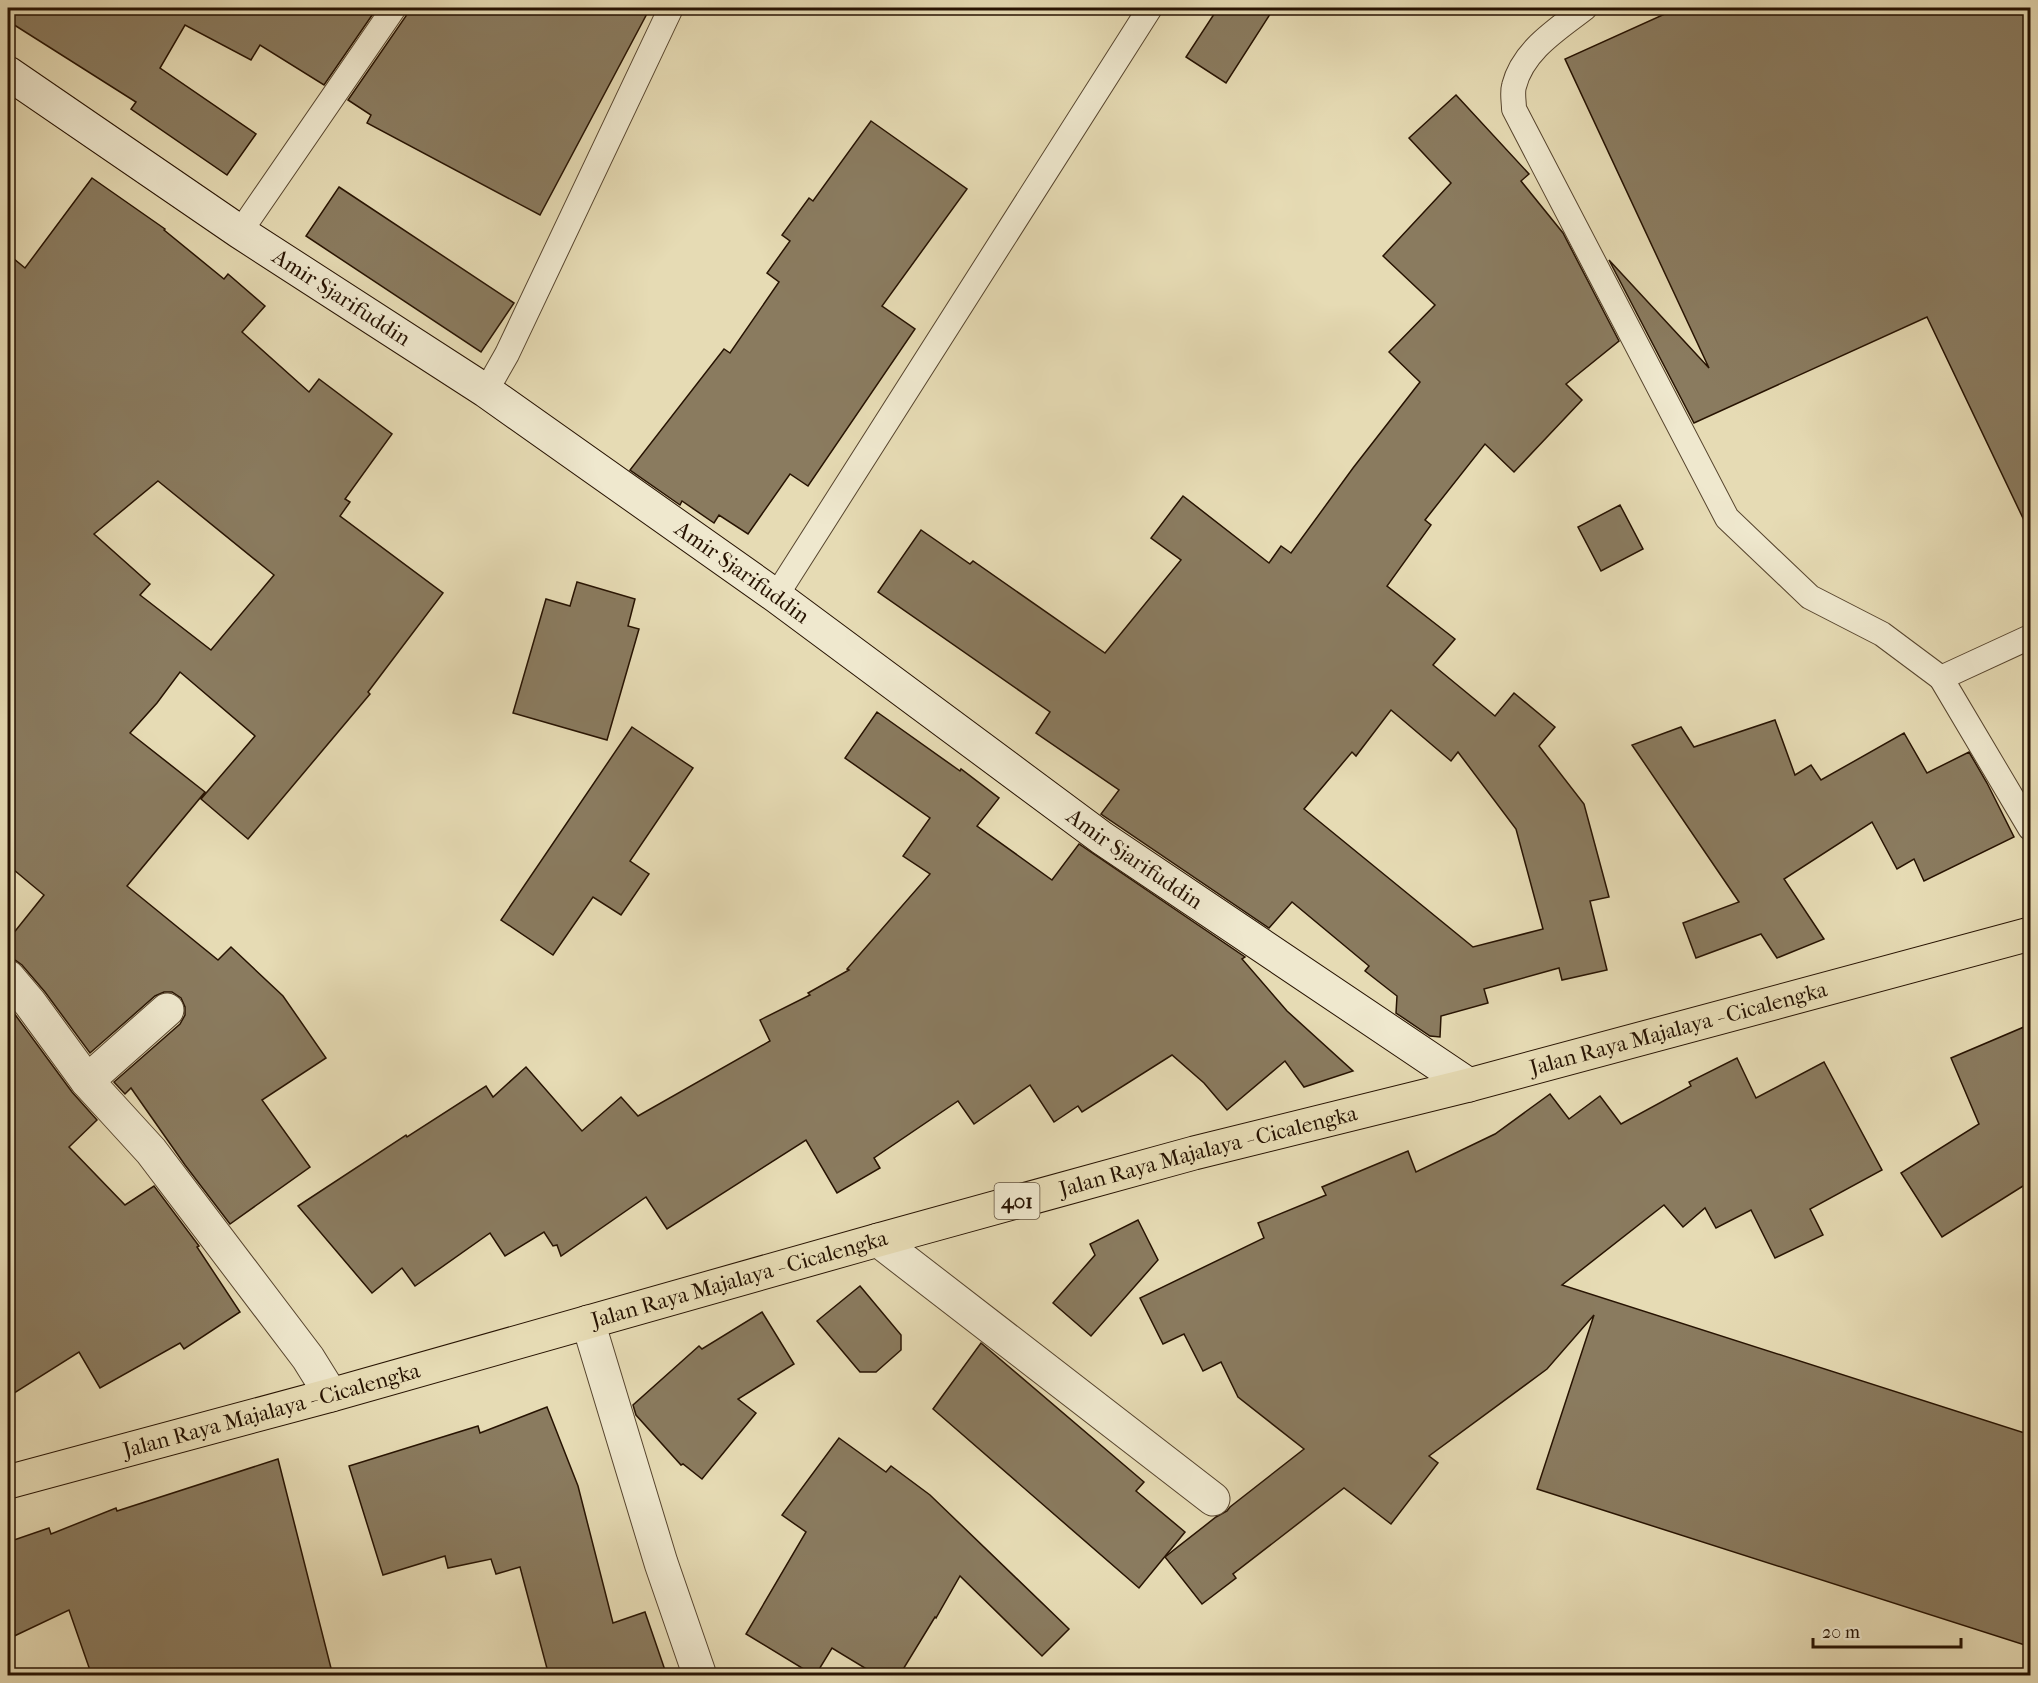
<svg xmlns="http://www.w3.org/2000/svg" width="2038" height="1683" font-family="'IM FELL French Canon',serif">
	<style>
		.building { fill: #8a7b5f; stroke: #271302; stroke-width: 1.5; fill-rule: evenodd }
		.lines { fill: none; stroke-linecap: round; stroke-linejoin: round }
		.service-casing { stroke: #57452e; stroke-width: 26 }
		.minor-casing { stroke: #57452e; stroke-width: 35 }
		.secondary-casing { stroke: #271302; stroke-width: 35 }
		.primary-casing { stroke: #271302; stroke-width: 35 }
		.service { stroke: #efe8ce; stroke-width: 24 }
		.minor { stroke: #efe8ce; stroke-width: 33 }
		.secondary { stroke: #efe8ce; stroke-width: 33 }
		.primary { stroke: #e6dbb4; stroke-width: 33 }
		.labels { text-anchor: middle; dominant-baseline: central; stroke-width: 6; stroke-linejoin: round; paint-order: stroke }
		.shield { fill: #efe8ce; stroke: #63533f; stroke-width: 1.5 }
		.shield-label { font-size: 21px; font-weight: bold; fill: #271302 }
		.street-label { font-size: 22px; fill: #271302; stroke: #efe8ce }
	</style>
	<rect width="100%" height="100%" fill="#e6dbb4"/>
	<filter id="stains"><feTurbulence type="fractalNoise" baseFrequency=".00333" numOctaves="4"/><feColorMatrix values="0 0 0 0 .2 0 0 0 0 .09 0 0 0 0 .02 0 0 0 .5 -.17"/></filter>
	<radialGradient id="worn" r=".72"><stop offset=".6" stop-color="#630" stop-opacity="0"/><stop offset="1" stop-color="#630" stop-opacity=".3"/></radialGradient>
	<g class="building">
		<polygon points="8,8 377,8 324,85 260,45 251,60 185,25 160,68 256,134 227,175 131,109 136,102 8,21"/>
		<polygon points="408,8 650,8 540,215 367,123 371,115 348,100 406,16"/>
		<polygon points="1218,8 1274,8 1226,83 1186,57"/>
		<polygon points="1678,8 2031,8 2031,535 1927,317 1694,423 1609,260 1709,368 1565,59"/>
		<path d="M1456,95L1529,174L1521,181L1563,233L1619,341L1566,384L1582,400L1514,472L1485,444L1425,520L1431,525L1387,586L1455,639L1433,665L1495,716L1514,693L1555,727L1539,746L1584,804L1609,897L1590,901L1607,970L1562,980L1559,968L1484,989L1488,1003L1441,1016L1440,1037L1430,1036L1396,1013L1397,996L1365,971L1369,966L1292,902L1269,928L1101,814L1119,790L1036,733L1050,712L878,592L921,530L970,564L973,561L1105,653L1181,560L1151,538L1183,496L1269,563L1281,546L1291,553L1353,468L1420,382L1389,352L1435,305L1383,256L1451,183L1409,138ZM1391,710L1451,761L1458,752L1516,829L1543,929L1473,947L1304,809L1352,752L1356,756Z"/>
		<polygon points="871,121 967,189 882,306 915,329 808,486 790,474 748,534 719,515 714,523 682,501 680,505 630,470 724,349 730,353 779,282 767,273 790,241 782,235 809,198 813,201"/>
		<path d="M92,178L165,229L164,230L224,279L228,274L265,306L242,332L309,392L319,379L392,434L345,499L350,502L340,516L443,593L368,692L370,694L248,839L201,799L255,736L180,672L157,703L130,733L205,792L127,886L218,960L231,947L283,996L326,1058L262,1100L310,1167L230,1224L185,1165L131,1088L125,1094L114,1082L180,1024L185,1015V1007L181,998L172,992H164L155,996L90,1053L45,992L22,965L15,960L8,959V940L44,895L8,865V254L25,268ZM158,481L274,575L211,650L140,595L150,584L94,534Z"/>
		<polygon points="339,187 514,303 481,352 306,236"/>
		<polygon points="1620,505 1643,549 1601,571 1578,527"/>
		<polygon points="577,582 635,599 628,626 639,629 607,740 513,713 546,599 570,606"/>
		<polygon points="877,712 960,771 961,769 999,798 977,826 1052,880 1079,844 1245,957 1242,959 1287,1011 1353,1071 1304,1087 1285,1061 1227,1110 1204,1083 1172,1055 1082,1112 1078,1106 1054,1122 1030,1085 974,1124 958,1101 874,1158 880,1168 837,1193 806,1140 667,1229 646,1197 561,1256 557,1245 553,1246 544,1232 505,1256 490,1233 415,1286 402,1268 372,1293 298,1206 406,1135 407,1137 486,1086 493,1097 526,1067 582,1131 621,1097 638,1116 770,1041 760,1020 810,995 808,993 849,970 847,969 930,874 903,856 930,818 845,758"/>
		<polygon points="1775,720 1795,775 1811,765 1821,780 1904,733 1927,773 1969,752 1987,783 2014,837 1924,881 1914,859 1897,869 1872,822 1784,879 1824,939 1777,958 1761,934 1696,958 1683,923 1739,902 1632,745 1681,727 1694,747"/>
		<polygon points="632,727 693,768 630,861 649,874 621,915 593,897 553,955 501,920"/>
		<polygon points="8,1005 72,1092 97,1120 69,1147 125,1205 154,1186 199,1246 197,1247 240,1312 184,1349 180,1343 100,1388 79,1352 8,1397"/>
		<polygon points="2031,1024 2031,1181 1942,1237 1901,1173 1979,1124 1951,1058"/>
		<polygon points="1737,1058 1756,1098 1824,1062 1882,1170 1810,1209 1823,1235 1775,1258 1751,1210 1716,1228 1705,1208 1683,1227 1664,1205 1562,1285 2031,1435 2031,1647 1537,1489 1594,1315 1547,1369 1429,1456 1438,1463 1391,1524 1344,1488 1233,1574 1236,1578 1202,1604 1165,1557 1216,1517 1227,1511 1230,1507 1304,1449 1238,1397 1221,1362 1203,1371 1184,1334 1163,1344 1140,1298 1264,1238 1258,1223 1326,1195 1322,1187 1408,1151 1416,1172 1495,1134 1550,1094 1569,1119 1600,1096 1621,1124 1691,1086 1689,1082"/>
		<polygon points="1138,1220 1158,1260 1091,1336 1053,1303 1095,1255 1090,1244"/>
		<polygon points="860,1286 901,1335 901,1350 876,1372 860,1372 817,1321"/>
		<polygon points="762,1312 794,1364 738,1399 756,1413 702,1479 683,1464 681,1465 636,1415 633,1405 699,1346 702,1349"/>
		<polygon points="981,1343 1144,1482 1136,1491 1185,1532 1139,1588 933,1409"/>
		<polygon points="547,1407 578,1486 613,1623 645,1612 667,1676 549,1676 520,1567 496,1574 491,1559 448,1568 445,1556 383,1575 349,1466 478,1426 480,1433"/>
		<polygon points="839,1438 886,1472 891,1466 930,1495 1069,1629 1042,1656 960,1576 936,1618 935,1617 899,1676 878,1676 832,1648 815,1676 746,1634 806,1532 782,1515"/>
		<polygon points="278,1459 333,1676 92,1676 69,1610 8,1639 8,1542 49,1528 51,1534 116,1508 117,1511"/>
	</g>
	<g class="lines">
		<g class="service-casing">
			<g id="service">
				<path d="M1585,8C1558,29 1523,50 1514,86C1512,93 1514,102 1514,109L1727,518L1810,597L1882,634L1941,678L2030,828"/>
				<polyline points="240,232 394,8"/>
				<polyline points="486,391 507,354 671,8"/>
				<polyline points="776,596 1150,8"/>
				<polyline points="1941,678 2030,637"/>
			</g>
		</g>
		<g class="minor-casing">
			<g id="minor">
				<polyline points="8,977 30,1003 87,1081"/>
				<polyline points="167,1010 87,1081 151,1151 308,1358 331,1395"/>
				<polyline points="878,1240 1213,1499"/>
				<polyline points="588,1322 661,1563 700,1676"/>
			</g>
		</g>
		<g class="secondary-casing">
			<g id="secondary">
				<path id="s1" d="M8,73L240,232L486,391L776,596L1102,838L1469,1085"/>
			</g>
		</g>
		<g class="primary-casing">
			<g id="primary">
				<path id="s2" d="M8,1482L331,1395L878,1240L1194,1153L1469,1085L2030,934"/>
			</g>
		</g>
		<use href="#service" class="service"/>
		<use href="#minor" class="minor"/>
		<use href="#secondary" class="secondary"/>
		<use href="#primary" class="primary"/>
	</g>
	<g class="labels">
		<rect class="shield" x="994.5" y="1183" width="45" height="36" rx="4.5"/>
		<g class="shield-label">
			<text x="1017" y="1201">401</text>
		</g>
		<g class="street-label">
			<text stroke="none"><textPath href="#s1" startOffset="402">Amir Sjarifuddin</textPath></text>
			<text stroke="none"><textPath href="#s1" startOffset="888">Amir Sjarifuddin</textPath></text>
			<text stroke="none"><textPath href="#s1" startOffset="1374">Amir Sjarifuddin</textPath></text>
			<text stroke="none"><textPath href="#s2" startOffset="1731">Jalan Raya Majalaya - Cicalengka</textPath></text>
			<text stroke="none"><textPath href="#s2" startOffset="1245">Jalan Raya Majalaya - Cicalengka</textPath></text>
			<text stroke="none"><textPath href="#s2" startOffset="759">Jalan Raya Majalaya - Cicalengka</textPath></text>
			<text stroke="none"><textPath href="#s2" startOffset="273">Jalan Raya Majalaya - Cicalengka</textPath></text>
		</g>
	</g>
	<rect width="2038" height="1683" fill="none" stroke="#e6dbb4" stroke-width="30"/>
	<rect x="9" y="9" width="2020" height="1665" fill="none" stroke="#271302" stroke-width="3"/>
	<rect x="15" y="15" width="2008" height="1653" fill="none" stroke="#271302" stroke-width="1.5"/>
	<path d="M1813 1638v9h148v-9" fill="none" stroke="#271302" stroke-width="3"/>
	<text x="1822" y="1638" font-size="18" fill="#271302" stroke="#efe8ce" stroke-width="4.5" paint-order="stroke">20 m</text>
	<rect width="100%" height="100%" filter="url(#stains)"/>
	<rect width="100%" height="100%" fill="url(#worn)"/>
</svg>
